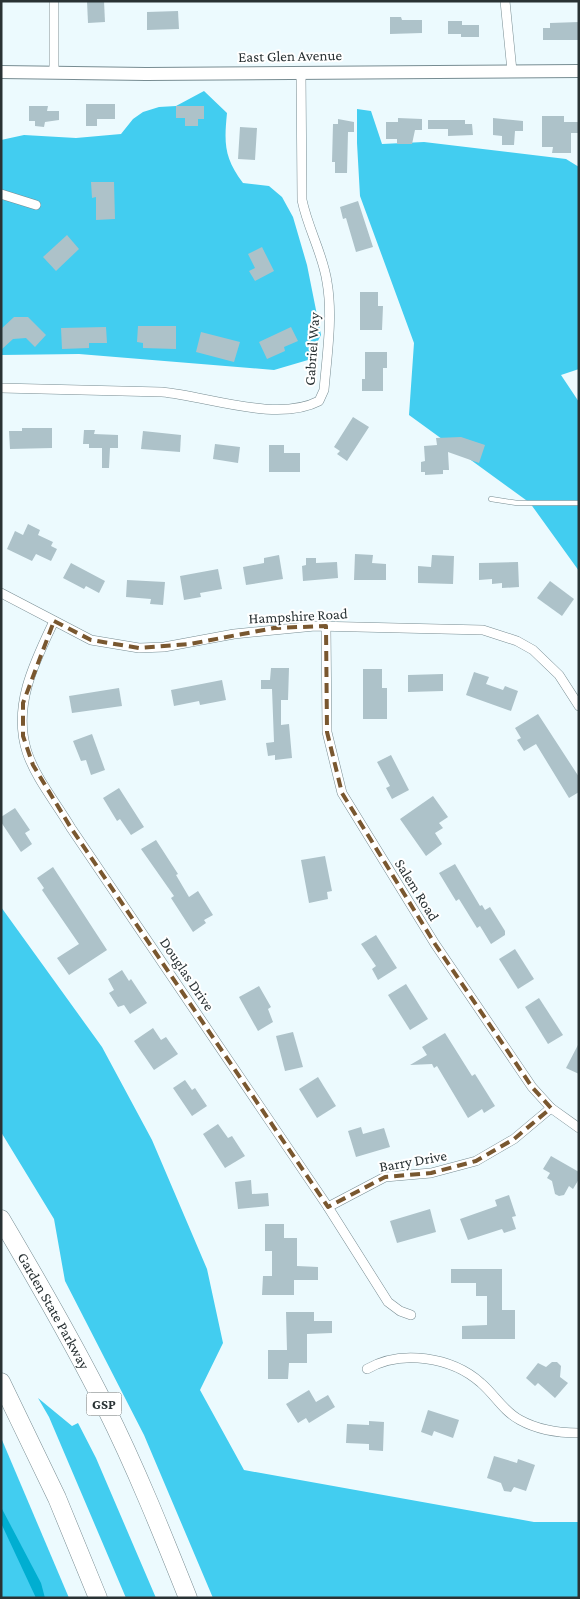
<svg xmlns="http://www.w3.org/2000/svg" width="580" height="1599" font-family="'Crimson Pro',serif">
	<style>
		.forest { fill: #42cdf0 }
		.water { fill: #00aed1 }
		.building { fill: #adc2c9 }
		.lines { fill: none; stroke-linecap: round; stroke-linejoin: round }
		.lane-casing { stroke: #778c92; stroke-width: 5.5 }
		.street-casing { stroke: #778c92; stroke-width: 10 }
		.secondary-casing { stroke: #778c92; stroke-width: 14 }
		.highway-casing { stroke: #778c92; stroke-width: 19 }
		.lane { stroke: #fff; stroke-width: 4.5 }
		.street { stroke: #fff; stroke-width: 9 }
		.secondary { stroke: #fff; stroke-width: 12 }
		.highway { stroke: #fff; stroke-width: 18 }
		.marked { fill: none; stroke: #79572f; stroke-width: 4; stroke-dasharray: 10 6; stroke-linejoin: round }
		.labels { text-anchor: middle; dominant-baseline: central; stroke-width: 4; stroke-linejoin: round; paint-order: stroke }
		.shield { fill: #fff; stroke: #697071; stroke-width: 1 }
		.shield-label { font-size: 14px; font-weight: bold; fill: #293234 }
		.street-label { font-size: 15px; fill: #293234; stroke: #fff }
	</style>
	<rect width="100%" height="100%" fill="#ecfafe"/>
	<g class="forest">
		<path d="M204,91L227,113C224,143 224,158 243,183L269,186L282,197L293,217L307,265L321,335L308,360L274,370L79,354L1,355V140L24,135L76,138L121,134L133,119L143,112L159,107L176,106Z"/>
		<polygon points="357,109 371,111 382,144 424,142 566,159 579,167 579,369 561,375 579,402 579,571 530,503 409,415 414,343 360,196 357,143"/>
		<polygon points="1,907 102,1047 152,1140 207,1269 223,1343 200,1390 244,1470 534,1522 579,1522 579,1598 213,1598 144,1435 65,1281 54,1219 1,1132"/>
		<polygon points="38,1398 72,1426 78,1423 96,1458 156,1598 126,1598 49,1417"/>
		<polygon points="1,1439 2,1440 69,1598 1,1598"/>
	</g>
	<polygon class="water" points="1,1507 41,1583 45,1598 36,1598 1,1523"/>
	<g class="building">
		<polygon points="87,1 104,1 105,22 88,23"/>
		<polygon points="178,11 179,29 147,30 147,12"/>
		<polygon points="390,17 401,17 402,20 422,20 422,33 390,34"/>
		<polygon points="448,21 462,21 462,25 479,25 479,37 461,37 461,34 448,34"/>
		<polygon points="579,22 579,40 543,40 543,28 550,28 550,23"/>
		<polygon points="86,104 115,104 115,119 97,119 97,126 86,126"/>
		<polygon points="29,106 48,106 47,111 59,111 59,120 45,122 44,127 35,126 35,121 29,121"/>
		<polygon points="176,106 204,106 204,119 198,119 198,126 185,126 185,118 176,118"/>
		<polygon points="542,116 564,116 564,122 579,122 579,133 571,133 571,153 552,153 553,147 542,147"/>
		<polygon points="398,118 422,119 422,130 415,130 412,144 397,144 397,139 386,139 386,122 398,122"/>
		<polygon points="493,118 523,121 523,131 515,131 514,145 502,145 502,136 493,135"/>
		<polygon points="338,119 354,122 354,132 348,132 347,173 335,173 335,162 332,162 333,124 338,124"/>
		<polygon points="428,120 465,120 465,124 472,124 473,135 448,136 448,129 428,129"/>
		<polygon points="240,127 257,128 255,160 238,159"/>
		<polygon points="91,182 114,182 115,219 96,220 96,197 92,198"/>
		<polygon points="358,201 373,247 356,252 346,218 343,219 340,207"/>
		<polygon points="67,235 79,249 56,271 43,257"/>
		<polygon points="262,247 274,271 255,281 249,271 255,268 248,254"/>
		<polygon points="360,292 378,292 378,306 383,306 382,330 360,330"/>
		<polygon points="14,317 28,317 46,335 35,347 26,338 13,339 1,350 1,329"/>
		<polygon points="138,326 176,326 176,349 143,348 143,343 137,342"/>
		<polygon points="106,327 107,343 89,343 89,348 62,349 61,328"/>
		<polygon points="291,327 298,341 284,347 285,351 267,359 259,342"/>
		<polygon points="201,332 240,342 234,362 196,352"/>
		<polygon points="365,352 387,352 387,368 383,368 383,391 362,391 362,379 365,379"/>
		<polygon points="353,417 369,427 347,461 337,454 340,451 334,447"/>
		<polygon points="22,428 52,428 52,448 10,449 9,431 22,431"/>
		<polygon points="84,430 95,430 94,434 118,435 118,448 110,448 109,468 102,468 102,448 89,448 89,444 83,444"/>
		<polygon points="143,431 181,435 180,452 141,449"/>
		<polygon points="461,437 485,445 479,463 448,452 449,470 443,470 443,474 425,475 425,472 421,472 421,462 425,461 424,446 437,445 436,438"/>
		<polygon points="215,444 240,447 238,463 213,459"/>
		<polygon points="269,445 284,445 284,453 300,453 300,472 269,472"/>
		<polygon points="28,524 40,530 38,535 53,542 51,546 57,549 51,561 36,554 32,561 7,549 15,531 23,535"/>
		<polygon points="355,554 373,555 372,563 386,564 386,580 354,580"/>
		<polygon points="279,555 283,579 246,585 243,567 264,563 264,558"/>
		<polygon points="432,555 454,556 453,584 418,583 418,566 431,567"/>
		<polygon points="306,558 316,558 316,563 337,562 338,578 303,581 302,566 306,565"/>
		<polygon points="518,562 519,587 502,588 502,583 492,584 492,579 479,580 479,563"/>
		<polygon points="71,563 105,581 99,593 86,586 84,589 63,578"/>
		<polygon points="218,569 222,589 200,593 201,597 184,600 180,576"/>
		<polygon points="127,580 165,582 163,605 150,604 151,599 126,597"/>
		<polygon points="550,581 574,599 562,616 537,598"/>
		<polygon points="271,668 289,668 288,700 281,700 281,725 289,724 292,758 275,760 275,755 268,756 266,743 274,742 272,689 261,689 261,680 270,680"/>
		<polygon points="363,669 382,669 382,688 387,688 387,719 363,719"/>
		<polygon points="474,672 489,677 486,684 503,690 505,686 518,691 511,711 466,695"/>
		<polygon points="443,674 443,691 408,692 408,675"/>
		<polygon points="222,680 226,700 200,705 199,701 174,706 171,690"/>
		<polygon points="119,688 122,706 72,713 69,696"/>
		<polygon points="538,714 579,777 579,792 569,798 536,744 524,751 517,740 521,738 515,728"/>
		<polygon points="92,734 105,770 91,775 86,760 81,761 73,741"/>
		<polygon points="391,755 409,790 392,799 386,788 390,786 377,762"/>
		<polygon points="119,788 144,827 131,835 120,819 117,821 103,798"/>
		<polygon points="433,796 448,817 439,823 443,828 435,833 442,844 426,856 400,819"/>
		<polygon points="15,808 30,830 25,833 32,844 21,852 1,822 1,817"/>
		<polygon points="156,840 178,874 176,875 189,897 198,891 213,915 204,920 206,923 193,932 171,898 174,896 141,849"/>
		<polygon points="325,856 332,891 327,892 328,899 309,903 301,860"/>
		<polygon points="455,864 480,906 482,905 485,910 490,907 505,931 505,935 491,944 480,926 477,928 459,899 456,901 439,873"/>
		<polygon points="53,867 107,950 69,975 57,958 79,944 42,890 44,888 37,878"/>
		<polygon points="376,935 397,968 378,980 372,969 376,966 361,944"/>
		<polygon points="515,949 534,979 518,989 499,959"/>
		<polygon points="122,970 129,981 131,979 147,1003 130,1014 124,1005 118,1007 109,993 114,990 108,979"/>
		<polygon points="406,984 428,1019 410,1030 388,995"/>
		<polygon points="259,986 271,1007 268,1009 273,1022 258,1031 239,997"/>
		<polygon points="539,998 563,1035 548,1044 525,1007"/>
		<polygon points="153,1028 161,1040 166,1037 178,1054 154,1070 134,1041"/>
		<polygon points="293,1032 303,1067 285,1071 276,1036"/>
		<polygon points="445,1033 472,1076 475,1074 495,1106 484,1113 482,1109 468,1118 437,1066 434,1068 432,1064 410,1065 427,1055 422,1047"/>
		<polygon points="579,1043 579,1074 566,1068"/>
		<polygon points="318,1077 336,1106 317,1118 299,1089"/>
		<polygon points="185,1080 192,1090 195,1088 207,1106 192,1116 173,1088"/>
		<polygon points="218,1124 228,1138 232,1136 245,1156 225,1168 203,1134"/>
		<polygon points="361,1127 363,1134 384,1128 390,1147 356,1157 348,1131"/>
		<polygon points="551,1156 579,1172 579,1179 573,1189 569,1186 564,1195 559,1196 555,1194 552,1181 547,1178 550,1173 543,1169"/>
		<polygon points="251,1180 252,1194 268,1193 269,1206 238,1209 235,1182"/>
		<polygon points="509,1195 516,1216 512,1217 516,1229 504,1233 502,1229 468,1240 460,1219 497,1206 495,1200"/>
		<polygon points="430,1209 436,1232 397,1243 390,1221"/>
		<polygon points="265,1224 284,1224 284,1238 297,1238 297,1266 318,1267 318,1280 294,1280 294,1295 262,1295 263,1276 272,1276 272,1251 265,1251"/>
		<polygon points="451,1269 502,1269 502,1310 515,1310 515,1339 462,1339 462,1326 487,1325 487,1296 476,1296 476,1283 451,1283"/>
		<polygon points="286,1312 314,1312 314,1321 332,1321 332,1333 307,1334 307,1363 289,1363 288,1379 268,1379 268,1350 287,1350"/>
		<polygon points="552,1362 557,1362 561,1366 560,1377 568,1383 555,1398 538,1383 535,1386 526,1378 538,1363 546,1367"/>
		<polygon points="309,1390 316,1402 328,1395 335,1407 309,1423 306,1418 298,1423 286,1404"/>
		<polygon points="428,1410 459,1420 453,1438 434,1431 432,1436 421,1432"/>
		<polygon points="369,1421 384,1422 383,1451 369,1450 369,1444 346,1443 347,1424 369,1425"/>
		<polygon points="494,1456 517,1463 518,1459 535,1465 526,1491 514,1487 511,1492 504,1491 501,1483 487,1478"/>
	</g>
	<g class="lines">
		<g class="lane-casing">
			<polyline id="lane" points="491,499 517,503 579,503"/>
		</g>
		<g class="street-casing">
			<g id="street">
				<polyline points="54,1 54,72"/>
				<polyline points="505,1 512,71"/>
				<polyline points="1,194 36,205"/>
				<path d="M1,388L162,392C207,396 277,423 319,401L324,390C327,355 333,316 327,282C323,254 308,229 302,200L301,72"/>
				<polyline points="1,593 91,640 139,648 164,647 234,634 315,626 483,630 517,641 533,650 559,675 579,706"/>
				<path d="M54,621C35,661 12,706 27,752C36,779 57,804 71,828L328,1207L388,1302L400,1311L411,1315"/>
				<polyline points="326,626 327,732 342,793 435,944 532,1087 551,1108 579,1128"/>
				<polyline points="328,1207 385,1177 431,1173 476,1161 514,1139 551,1108"/>
				<path d="M367,1369C401,1349 452,1357 481,1383C495,1395 503,1411 520,1420C538,1430 558,1433 579,1433"/>
			</g>
		</g>
		<g class="secondary-casing">
			<polyline id="secondary" points="1,72 146,74 579,71"/>
		</g>
		<g class="highway-casing">
			<g id="highway">
				<path id="s1" d="M1,1219C37,1280 73,1342 105,1406C136,1468 162,1533 188,1598"/>
				<polyline points="1,1382 57,1498 98,1598"/>
			</g>
		</g>
		<use href="#lane" class="lane"/>
		<use href="#street" class="street"/>
		<use href="#secondary" class="secondary"/>
		<use href="#highway" class="highway"/>
	</g>
	<path class="marked" d="M54,621L91,640L139,648L190,644L274,628L326,626L327,732L342,793L435,944L532,1087L551,1108L514,1139L476,1161L431,1173L385,1177L328,1207L71,828L33,765L23,736V703Z"/>
	<g class="labels">
		<rect class="shield" x="86.5" y="1392.5" width="35" height="23" rx="4"/>
		<g class="shield-label">
			<text x="104" y="1404">GSP</text>
		</g>
		<g class="street-label">
			<text transform="translate(290 56) rotate(-1)">East Glen Avenue</text>
			<text transform="translate(312 349) rotate(-86)">Gabriel Way</text>
			<text transform="translate(298 616) rotate(-3)">Hampshire Road</text>
			<text transform="translate(417 890) rotate(58)">Salem Road</text>
			<text transform="translate(187 974) rotate(56)">Douglas Drive</text>
			<text transform="translate(413 1161) rotate(-10)">Barry Drive</text>
			<text stroke="none"><textPath href="#s1" startOffset="106">Garden State Parkway</textPath></text>
		</g>
	</g>
	<rect width="580" height="1599" fill="none" stroke="#293234" stroke-width="5"/>
</svg>
